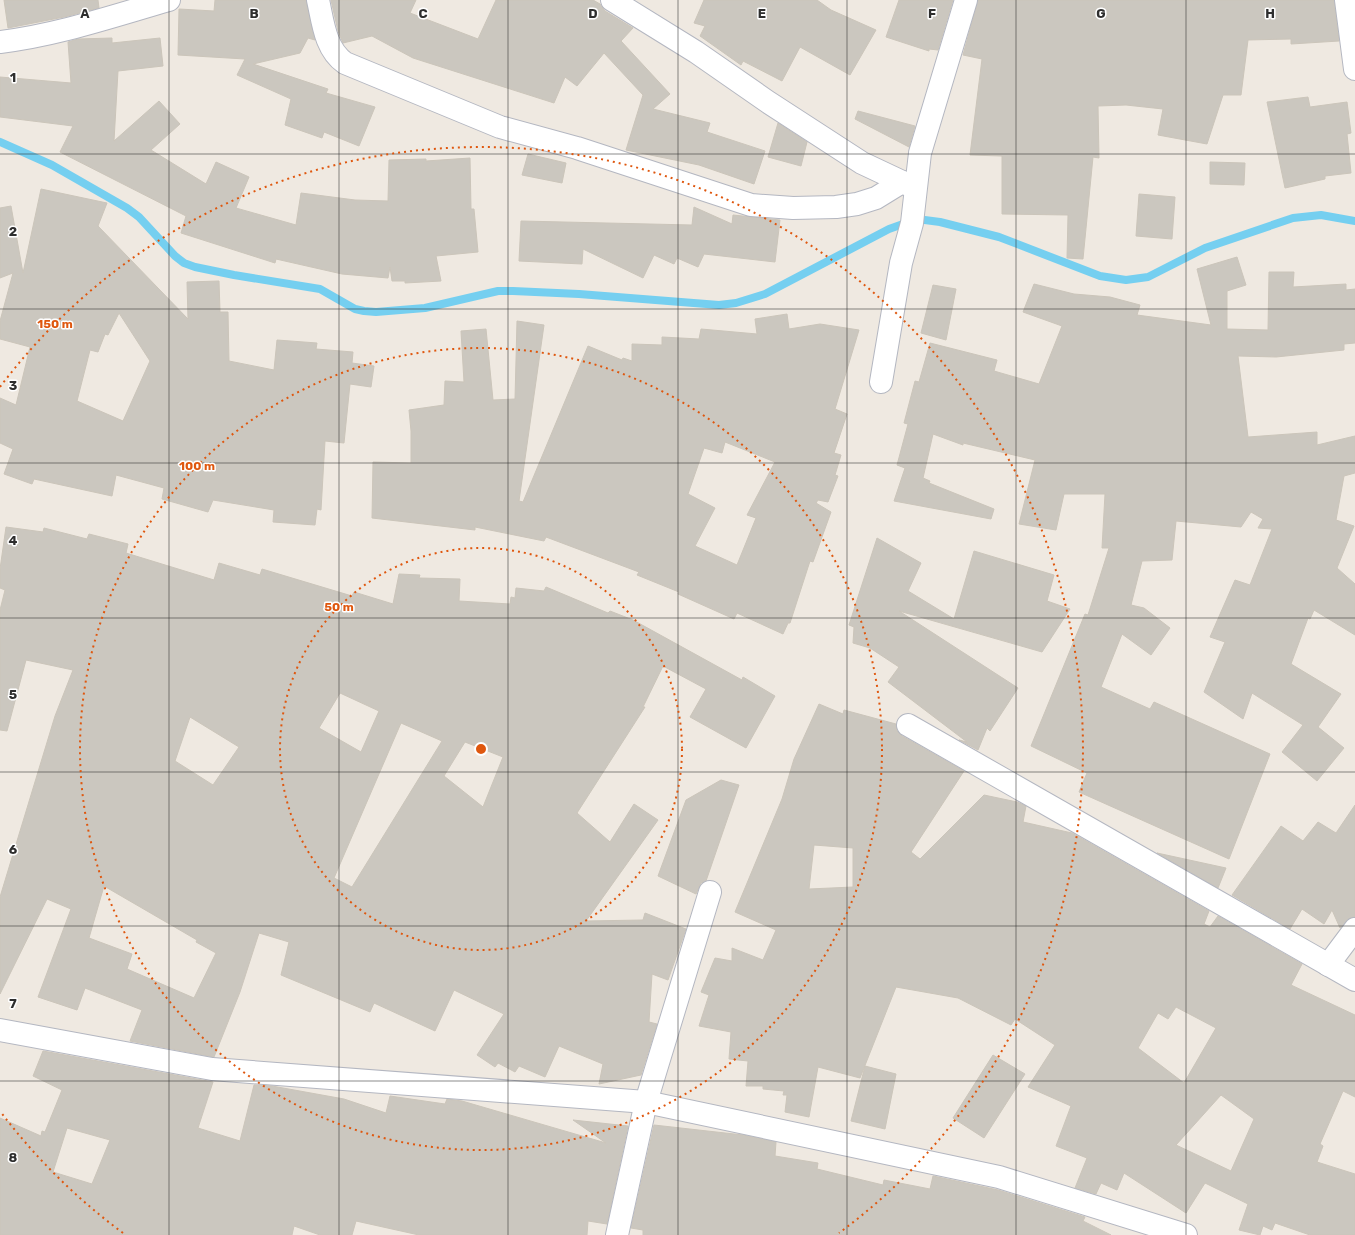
<svg xmlns="http://www.w3.org/2000/svg" width="1355" height="1235" font-family="Rubik,sans-serif">
	<style>
		.lines { fill: none; stroke-linecap: round; stroke-linejoin: round }
		.stream { stroke: #75cff0; stroke-width: 8 }
		.building { fill: #cbc7bf; stroke: #cbc5ba; fill-rule: evenodd }
		.minor-casing { stroke: #b4b7c1; stroke-width: 24 }
		.tertiary-casing { stroke: #b4b7c1; stroke-width: 24 }
		.minor { stroke: #fff; stroke-width: 22 }
		.tertiary { stroke: #fff; stroke-width: 22 }
		.grid { fill: none; stroke: #2e2e2e; stroke-width: 1; stroke-opacity: 0.55 }
		.ring { fill: none; stroke: #df570e; stroke-width: 2; stroke-dasharray: 2 4 }
		.grid-label { font-size: 13px; text-anchor: middle; font-weight: bold; fill: #2e2e2e; stroke: #fff; stroke-width: 3; stroke-linejoin: round; paint-order: stroke }
		.centre { fill: #df570e; stroke: #fff; stroke-width: 2 }
		.ring-label { font-size: 12px; text-anchor: middle; font-weight: bold; fill: #df570e; stroke: #fff; stroke-width: 3; stroke-linejoin: round; paint-order: stroke }
	</style>
	<rect width="100%" height="100%" fill="#efe9e1"/>
	<g class="lines">
		<polyline class="stream" points="0,142 52,165 127,208 139,217 175,256 184,263 195,267 234,275 320,289 355,309 364,311 376,312 425,308 498,291 513,291 579,294 719,305 736,303 765,294 889,229 917,219 940,222 999,237 1100,276 1126,280 1148,277 1205,248 1293,218 1321,215 1355,221"/>
	</g>
	<g class="building">
		<polygon points="4,0 98,0 99,8 64,17 8,28"/>
		<polygon points="215,0 306,0 315,40 308,38 300,53 253,64 328,89 326,93 375,107 359,146 324,132 322,138 285,125 291,99 237,75 245,59 178,55 179,9 214,11"/>
		<polygon points="331,0 416,0 410,13 478,39 496,0 593,0 600,4 605,11 633,28 621,41 670,94 653,109 710,123 707,132 765,151 754,184 699,165 626,150 643,95 604,53 577,86 565,77 554,103 413,58 372,36 343,43 338,31"/>
		<polygon points="704,0 817,0 831,10 876,30 850,75 800,47 782,81 743,61 741,65 700,36 705,26 694,23"/>
		<polygon points="899,0 953,0 938,50 929,49 929,51 886,37"/>
		<polygon points="978,0 1334,0 1339,41 1291,44 1291,39 1248,40 1241,95 1223,95 1207,144 1158,135 1163,109 1126,105 1098,106 1099,158 1093,157 1083,259 1067,258 1068,215 1002,214 1002,156 970,155 982,59 963,55"/>
		<polygon points="112,38 112,43 160,38 163,66 118,71 114,141 159,101 180,124 151,150 206,184 216,162 249,177 236,208 296,225 301,193 355,200 388,201 389,160 426,159 426,161 470,158 471,209 474,209 478,252 436,256 441,281 405,283 405,281 392,281 390,267 388,278 342,274 276,259 275,263 181,233 186,216 60,152 73,126 0,117 0,77 71,83 68,42 78,39"/>
		<polygon points="1308,97 1310,107 1347,102 1351,133 1347,134 1351,173 1325,176 1325,179 1285,188 1267,102"/>
		<polygon points="858,111 915,126 909,147 855,119"/>
		<polygon points="778,123 807,142 801,166 768,157"/>
		<polygon points="528,154 566,163 562,183 522,175"/>
		<polygon points="1210,162 1245,163 1244,185 1210,184"/>
		<path d="M41,189L107,203L98,226L188,319L187,282L219,281L220,312H228L229,361L274,370L277,340L317,343L316,349L353,352L352,363L374,366L371,387L350,384L344,443L325,441L321,510L317,509L315,525L273,522L274,510L213,500L208,512L162,499L164,488L116,475L112,496L34,479L32,484L4,474L13,449L0,443V398L16,405L30,347L0,339V321L13,273L0,278V208L11,206L23,273ZM119,313L150,361L123,421L77,401L90,350L98,352L105,334L108,335Z"/>
		<polygon points="1139,194 1175,197 1172,239 1136,236"/>
		<polygon points="694,207 732,224 733,215 780,220 775,262 704,254 698,267 677,258 674,264 654,255 643,278 583,249 582,264 519,261 521,221 692,225"/>
		<polygon points="1237,257 1246,285 1227,291 1227,329 1268,330 1269,272 1294,272 1293,287 1346,284 1346,290 1355,289 1355,343 1344,344 1344,350 1276,357 1238,356 1248,437 1317,432 1317,445 1355,436 1355,473 1344,476 1336,520 1354,526 1337,568 1355,584 1355,635 1314,610 1310,619 1308,618 1291,664 1341,694 1318,727 1344,748 1317,781 1282,752 1303,725 1252,693 1243,719 1204,692 1225,642 1210,637 1235,580 1250,585 1272,529 1258,528 1263,519 1251,512 1241,527 1176,521 1172,560 1142,561 1131,605 1144,608 1170,628 1151,655 1122,634 1101,687 1150,709 1154,702 1270,754 1229,859 1079,792 1087,773 1031,746 1085,614 1088,615 1109,548 1102,548 1105,494 1064,494 1056,530 1019,524 1035,460 963,443 963,445 933,434 923,478 930,481 929,483 994,509 991,519 894,501 905,468 897,465 908,424 904,423 915,381 919,382 930,343 997,360 994,371 1039,384 1062,326 1023,312 1034,284 1074,294 1110,297 1140,305 1137,315 1211,325 1197,269"/>
		<polygon points="933,285 956,289 946,340 921,333"/>
		<path d="M787,314L789,329L820,324L859,330L835,409L847,414L834,453L841,455L835,475L838,476L828,502L818,500L816,503L831,512L813,562L810,561L790,623H788L783,634L737,613L734,619L678,594L679,592L637,575L639,572L546,537L544,541L475,527V530L372,518L373,462L411,463V431L409,410L444,405L445,381L464,382L461,331L486,329L493,400L515,399L517,321L544,325L519,501L523,502L588,346L622,360L623,358L632,361V344L662,345V337L699,339L701,329L757,334L755,319ZM725,442L775,462L747,515L756,518L737,565L695,546L715,508L688,494L704,448L722,453Z"/>
		<path d="M6,527L43,532L44,528L87,539L89,534L128,544L126,553L214,580L219,563L260,575L262,569L352,596L354,592L393,604L399,574L420,575L419,578L460,579L459,601L510,604L511,597L515,598L516,588L544,591L546,587L608,613L610,611L633,620L742,680L743,677L775,696L746,748L690,717L706,689L663,666L643,707H645L577,813L610,842L634,804L658,820L586,921L643,920L645,913L686,929L668,980L652,974L649,1022L657,1024L641,1075L599,1084L603,1064L559,1046L545,1077L519,1066L515,1072L498,1063L495,1067L477,1055L504,1014L454,990L435,1031L374,1003L370,1012L281,975L289,942L259,933L240,992L214,1057L130,1041L142,1010L85,988L77,1010L38,997L71,909L47,899L0,994V897L55,716L73,670L26,660L7,731L0,730V610L5,590L0,588V569ZM340,693L379,711L361,752L319,728ZM190,717L239,747L213,785L175,761ZM401,723L442,741L352,887L334,878ZM465,742L503,757L483,807L444,776ZM104,886L197,940L196,942L216,953L194,998L127,969L132,954L89,938Z"/>
		<polygon points="877,538 921,563 908,591 954,619 974,551 1054,575 1047,601 1070,609 1042,652 899,611 1018,688 990,731 987,728 978,750 959,740 967,742 888,682 899,667 870,648 853,643 854,627 849,625"/>
		<path d="M819,704L843,714L844,710L896,724L897,731L902,736L964,771L911,852L920,859L984,795L1017,802L1026,806L1023,822L1072,833L1209,911L1204,924L1210,927L1218,916L1302,964L1291,985L1355,1015V1097L1343,1091L1320,1144L1323,1146L1317,1162L1355,1174V1235H1310L1275,1223L1272,1230L1263,1226L1260,1235L1239,1230L1248,1204L1205,1183L1186,1213L1124,1173L1117,1190L1101,1183L1096,1194L1075,1188L1087,1158L1056,1146L1071,1106L1028,1087L1055,1045L1015,1019L1011,1025L958,998L896,987L860,1078L818,1067L809,1117L785,1112L787,1095H783L784,1091L763,1089V1086H746L748,1061L729,1059L731,1032L699,1026L709,995L701,992L715,958L732,961V948L763,960L776,930L735,912L782,799L794,759ZM814,845L853,848V887L809,889ZM1176,1007L1216,1028L1184,1083L1138,1048L1158,1013L1168,1019ZM1221,1095L1254,1119L1231,1171L1176,1145Z"/>
		<polygon points="721,780 739,785 706,881 701,883 696,894 658,876 686,800"/>
		<polygon points="1355,805 1355,917 1350,918 1340,928 1332,910 1324,924 1302,909 1290,929 1232,895 1281,826 1303,841 1318,822 1336,833"/>
		<polygon points="1157,853 1226,868 1218,888"/>
		<path d="M43,1051L213,1082L198,1128L240,1141L254,1085L272,1086L344,1099L386,1113L390,1096L445,1104L447,1099L462,1101L606,1143L573,1120L628,1126L607,1224L588,1221L587,1235H419L356,1221L352,1235H320L294,1226L292,1235H0V1118L41,1136L42,1131L45,1132L62,1090L33,1076ZM67,1128L110,1140L92,1184L53,1172Z"/>
		<polygon points="993,1055 1025,1074 984,1138 953,1118"/>
		<polygon points="865,1066 896,1074 885,1129 851,1121"/>
		<polygon points="654,1125 743,1135 776,1142 775,1156 818,1163 817,1169 883,1185 884,1180 930,1189 933,1176 998,1190 1085,1217 1083,1221 1111,1235 643,1235 643,1230 631,1228"/>
	</g>
	<g class="lines">
		<g class="minor-casing">
			<g id="minor">
				<path d="M318,0C323,22 325,49 345,63L500,127L577,148L751,205L793,208L836,207L857,204L876,198L902,182"/>
				<polyline points="612,0 696,52 768,102 862,163 913,187"/>
				<polyline points="1346,0 1355,69"/>
				<path d="M0,42C58,35 113,16 169,0"/>
				<polyline points="908,725 1355,980"/>
				<polyline points="1328,965 1355,929"/>
				<polyline points="0,1030 212,1069 646,1102 999,1177 1186,1235"/>
				<polyline points="617,1235 646,1102 710,892"/>
			</g>
		</g>
		<g class="tertiary-casing">
			<polyline id="tertiary" points="881,382 901,263 912,223 920,153 966,0"/>
		</g>
		<use href="#minor" class="minor"/>
		<use href="#tertiary" class="tertiary"/>
	</g>
	<path class="grid" d="M169,0V1235M339,0V1235M508,0V1235M678,0V1235M847,0V1235M1016,0V1235M1186,0V1235M0,154H1355M0,309H1355M0,463H1355M0,618H1355M0,772H1355M0,926H1355M0,1081H1355"/>
	<g class="ring">
		<circle cx="481" cy="749" r="201"/>
		<circle cx="481" cy="749" r="401"/>
		<path d="M123 1233A602 602 0 0 1 0 1111M0 387A602 602 0 1 1 839 1233"/>
	</g>
	<g class="grid-label">
		<text x="85" y="18">A</text>
		<text x="254" y="18">B</text>
		<text x="423" y="18">C</text>
		<text x="593" y="18">D</text>
		<text x="762" y="18">E</text>
		<text x="932" y="18">F</text>
		<text x="1101" y="18">G</text>
		<text x="1270" y="18">H</text>
		<text x="13" y="82">1</text>
		<text x="13" y="236">2</text>
		<text x="13" y="390">3</text>
		<text x="13" y="545">4</text>
		<text x="13" y="699">5</text>
		<text x="13" y="854">6</text>
		<text x="13" y="1008">7</text>
		<text x="13" y="1162">8</text>
	</g>
	<circle cx="481" cy="749" r="6" class="centre"/>
	<g class="ring-label">
		<text x="55" y="328">150 m</text>
		<text x="197" y="470">100 m</text>
		<text x="339" y="611">50 m</text>
	</g>
</svg>
